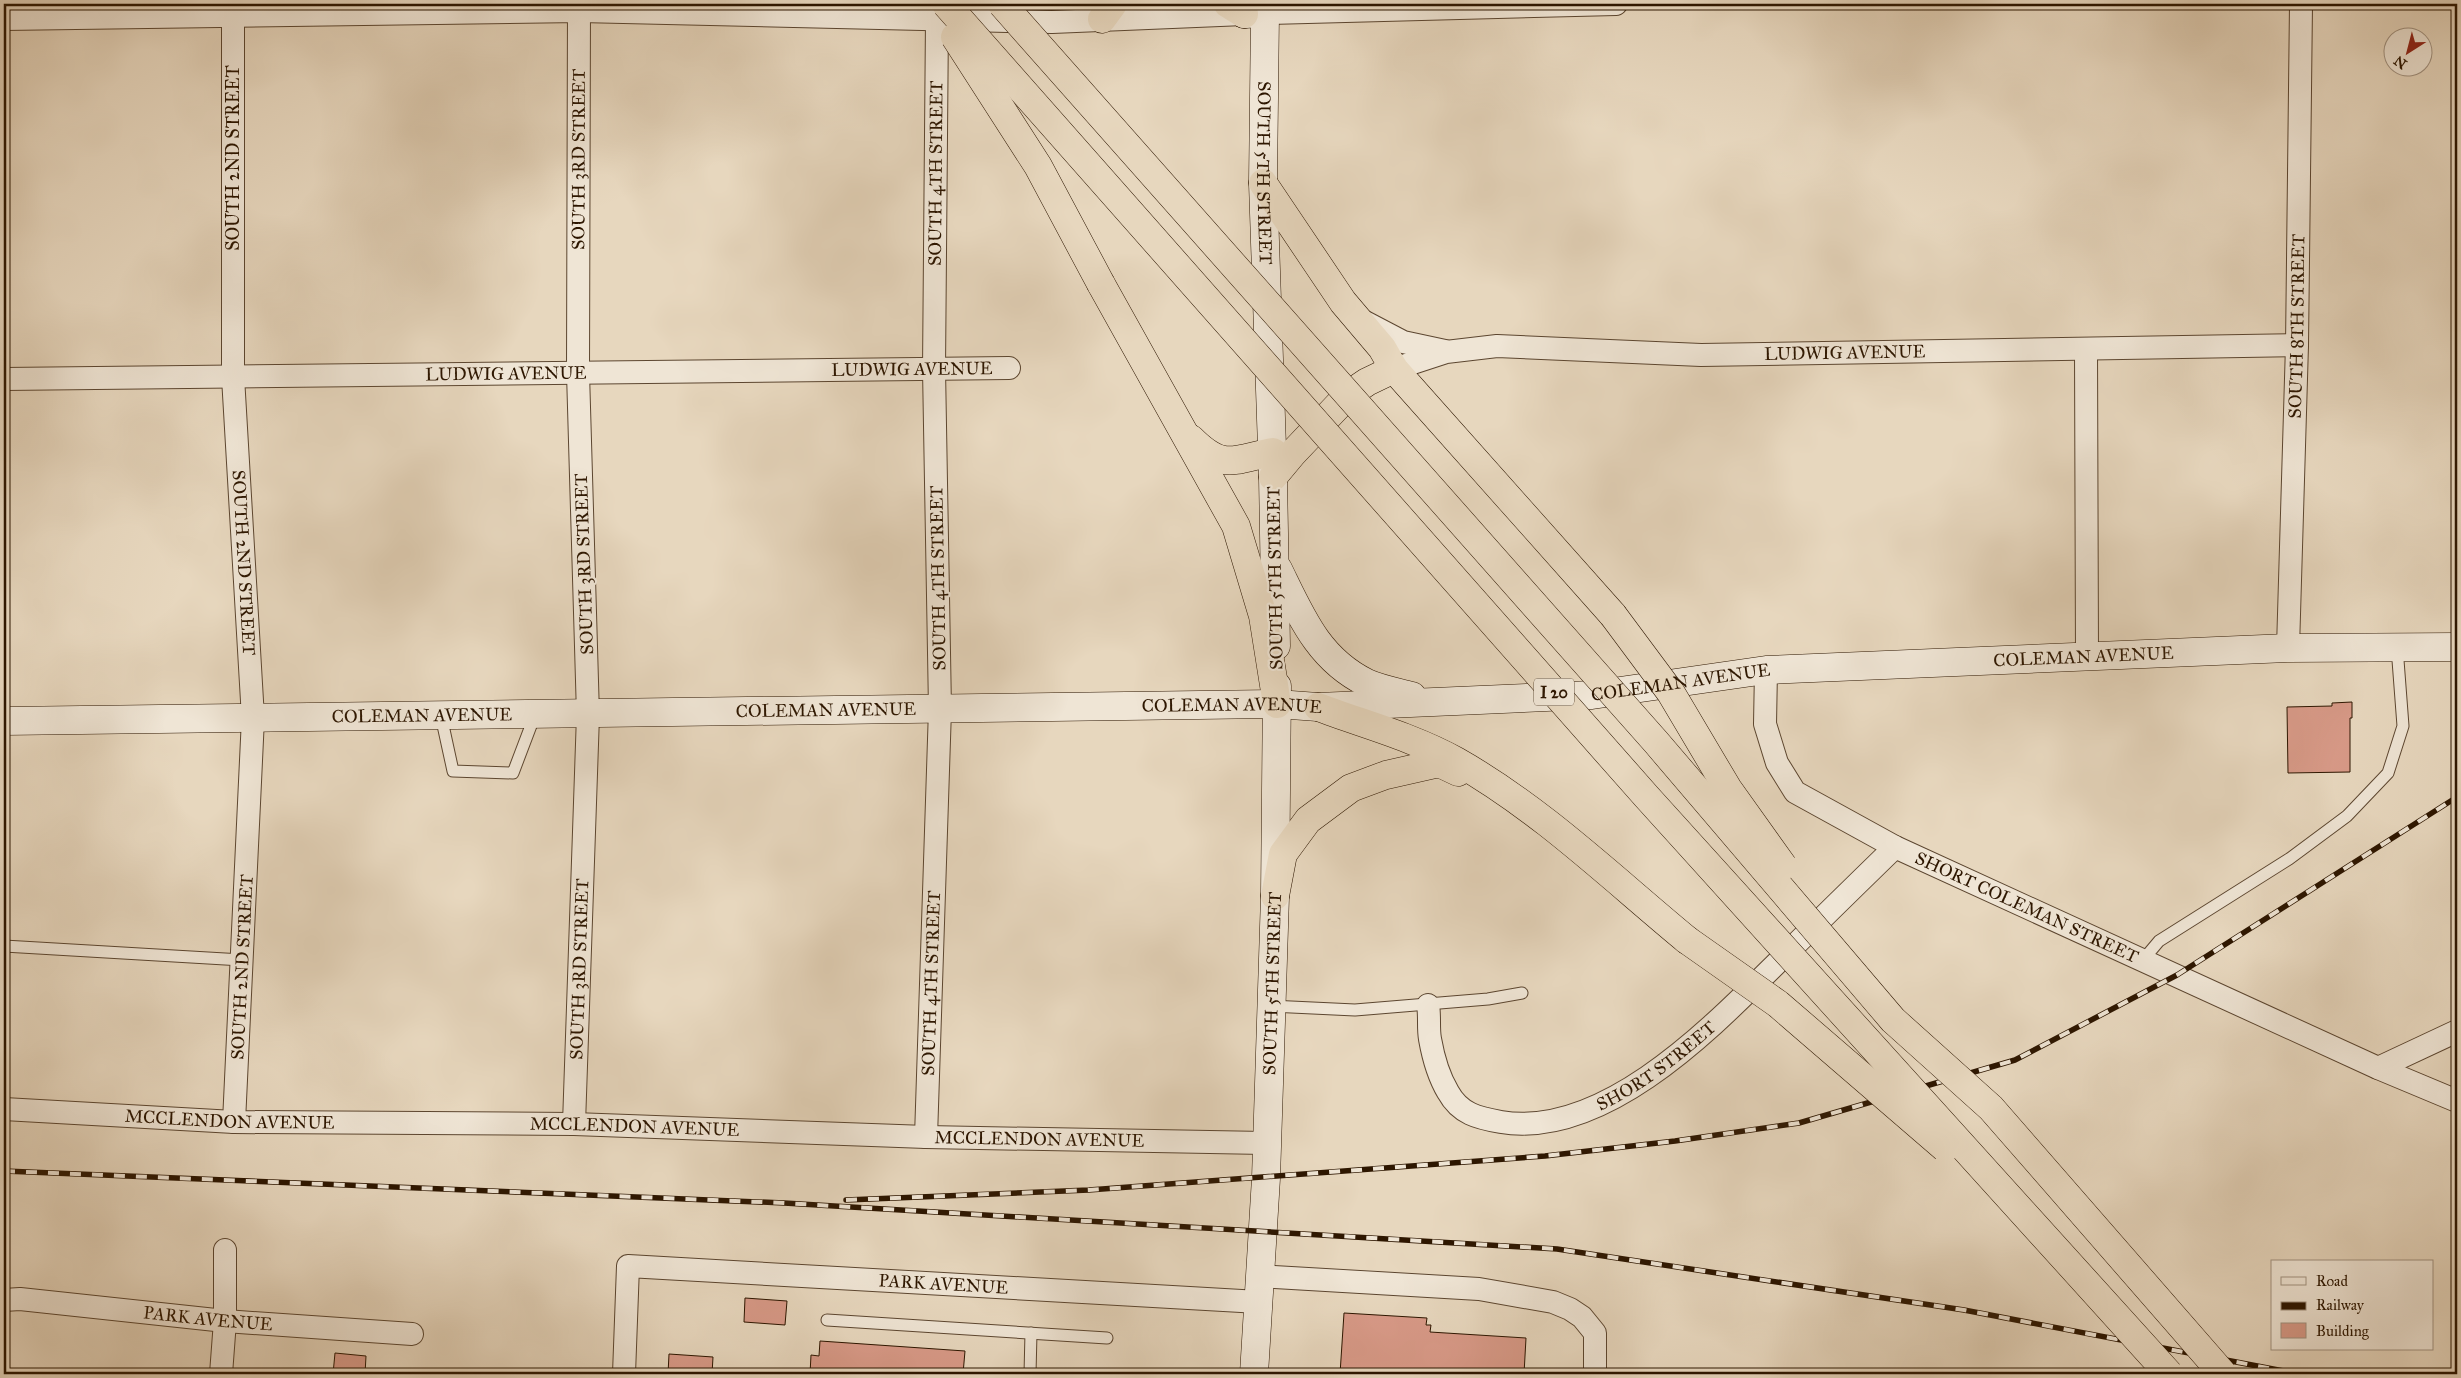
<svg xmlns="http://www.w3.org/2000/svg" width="2461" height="1378" font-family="'IM FELL Great Primer',serif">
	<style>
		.building { fill: #d89a88; stroke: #2d1600 }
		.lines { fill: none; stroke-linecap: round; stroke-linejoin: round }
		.lane-casing { stroke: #5c4630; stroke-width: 13 }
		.street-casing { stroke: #5c4630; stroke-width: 24 }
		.secondary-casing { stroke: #2d1600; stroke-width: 29 }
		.highway-casing { stroke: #2d1600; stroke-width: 29 }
		.lane { stroke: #efe5d5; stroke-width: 11 }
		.street { stroke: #efe5d5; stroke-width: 22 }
		.secondary { stroke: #efe5d5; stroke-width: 28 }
		.highway { stroke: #e7d7be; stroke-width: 28 }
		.rail-casing { stroke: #2d1600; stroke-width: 5.5 }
		.rail { stroke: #efe5d5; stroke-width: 4; stroke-dasharray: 11; stroke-linecap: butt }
		.highway-bridge-casing { stroke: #2d1600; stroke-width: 29; stroke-linecap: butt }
		.highway-bridge { stroke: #e7d7be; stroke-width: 28 }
		.labels { text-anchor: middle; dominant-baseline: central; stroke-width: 4.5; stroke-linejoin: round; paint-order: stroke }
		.shield { fill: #efe5d5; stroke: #675440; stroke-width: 1 }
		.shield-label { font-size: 16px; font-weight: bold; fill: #2d1600 }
		.street-label { font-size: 18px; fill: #2d1600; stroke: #efe5d5 }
	</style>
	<rect width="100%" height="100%" fill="#e7d7be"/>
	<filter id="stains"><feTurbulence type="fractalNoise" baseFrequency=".004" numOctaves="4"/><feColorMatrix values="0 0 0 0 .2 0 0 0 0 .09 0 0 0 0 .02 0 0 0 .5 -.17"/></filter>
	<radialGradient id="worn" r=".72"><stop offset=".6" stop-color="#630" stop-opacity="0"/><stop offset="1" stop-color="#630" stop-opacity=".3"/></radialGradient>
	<g class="building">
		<polygon points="2352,702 2352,718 2350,718 2350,772 2288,773 2287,707 2332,706 2332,703"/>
		<polygon points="745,1298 787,1301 785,1325 744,1322"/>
		<polygon points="1344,1313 1427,1318 1426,1325 1431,1325 1430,1332 1526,1338 1524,1374 1340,1374"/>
		<polygon points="820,1341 965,1351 963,1374 810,1374 811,1355 819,1356"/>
		<polygon points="335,1353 366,1356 365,1374 333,1374"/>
		<polygon points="669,1354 713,1357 712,1374 668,1374"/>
	</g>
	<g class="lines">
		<g class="lane-casing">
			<g id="lane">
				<polyline points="441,716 453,771 513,773 535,715"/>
				<polyline points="4,946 242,960"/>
				<polyline points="2143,960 2159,941 2289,859 2347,816 2388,773 2403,726 2397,647"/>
				<polyline points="1270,1006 1355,1010 1488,999 1522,993"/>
				<polyline points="827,1320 1107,1338"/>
				<polyline points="1030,1374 1031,1333"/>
			</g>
		</g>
		<g class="street-casing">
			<g id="street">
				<path id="s1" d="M233,4V377L253,718L234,1122"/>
				<polyline points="1265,4 1265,13 1616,4"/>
				<polyline points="4,19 580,11 1052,22 1244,14"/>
				<polyline points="1361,320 1403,342 1445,351"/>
				<polyline points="2086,350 2087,656"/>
				<path id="s2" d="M1394,369L1446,352L1497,346L1701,355L2297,345"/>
				<path id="s3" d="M4,379L1009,368"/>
				<path id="s4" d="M2288,648L2297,345L2301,4"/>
				<path id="s5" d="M1766,670L1765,724L1777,763L1795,792L1895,847L2378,1068L2457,1101"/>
				<path id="s6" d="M1428,1005C1430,1016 1428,1028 1430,1039C1433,1056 1439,1077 1448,1092C1460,1114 1478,1118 1501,1122C1606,1139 1714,1025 1782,958C1819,921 1857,884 1895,847"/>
				<polyline points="2378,1068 2457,1031"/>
				<path id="s7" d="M4,1109L234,1122L574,1124L926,1137L1265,1143"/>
				<path id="s8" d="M574,1124L588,715L578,373L579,4"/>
				<path id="s9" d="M926,1137L940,709L934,369L937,19"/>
				<polyline points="1259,1276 1479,1289 1553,1302 1570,1309 1582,1317 1595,1333 1595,1374"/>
				<path id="s10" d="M4,1300L20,1299L225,1321L412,1334"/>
				<polyline points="221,1374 225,1321 225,1250"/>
				<path id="s11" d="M624,1374L628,1266L1259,1302"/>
			</g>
		</g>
		<g class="secondary-casing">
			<g id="secondary">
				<path id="s12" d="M1244,14L1265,13L1263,183L1273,477L1276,646"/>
				<path d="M1278,569C1301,616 1318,659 1367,683C1381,689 1397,692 1412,696"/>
				<path id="s13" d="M4,721L1277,704L1318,707L1592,695L1766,670L2288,648L2457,647"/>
				<path id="s14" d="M1254,1374L1266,1178L1275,896L1277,686"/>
			</g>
		</g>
		<g class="highway-casing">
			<g id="highway">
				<polyline points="1228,4 1244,14"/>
				<polyline points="1102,19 1113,4"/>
				<polyline points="1263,183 1343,302 1382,348 1394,369 1613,615"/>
				<polyline points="1101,284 1236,526 1263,616 1277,704"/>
				<path d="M1191,439C1224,472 1234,459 1273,452"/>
				<polyline points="1273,477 1293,453 1348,395 1367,382 1394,369"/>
				<path d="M1318,707C1363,724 1413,737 1456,761C1541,809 1613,879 1687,940"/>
				<polyline points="1275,896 1283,854 1308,820 1351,788 1386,775 1439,763 1458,772"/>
			</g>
		</g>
		<use href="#lane" class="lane"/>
		<use href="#street" class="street"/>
		<use href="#secondary" class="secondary"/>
		<use href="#highway" class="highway"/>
		<g class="rail-casing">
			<g id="rail">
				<polyline points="4,1171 784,1203 1557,1249 1964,1310 2299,1374"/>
				<polyline points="846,1200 1089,1190 1545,1156 1675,1141 1799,1123 2015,1060 2177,975 2457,797"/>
			</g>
		</g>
		<use href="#rail" class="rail"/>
		<g class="highway-bridge-casing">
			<g id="highway-bridge">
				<polyline points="946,4 1646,796 2169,1374"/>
				<polyline points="1002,4 1656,742 1893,1020 1991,1108 2223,1374"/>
				<polyline points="955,37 1038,166 1101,284"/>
				<polyline points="1613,615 1671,693 1728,789 1783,866"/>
				<polyline points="1687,940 1778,1004 1945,1148"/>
			</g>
		</g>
		<use href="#highway-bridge" class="highway-bridge"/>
	</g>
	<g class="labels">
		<rect class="shield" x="1534" y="678.5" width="40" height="27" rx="4"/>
		<g class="shield-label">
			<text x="1554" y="692">I 20</text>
		</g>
		<g class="street-label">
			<text transform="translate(233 158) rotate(-90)">SOUTH 2ND STREET</text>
			<text stroke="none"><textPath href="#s8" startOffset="965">SOUTH 3RD STREET</textPath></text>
			<text stroke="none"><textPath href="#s9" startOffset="964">SOUTH 4TH STREET</textPath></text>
			<text stroke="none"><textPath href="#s12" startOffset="181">SOUTH 5TH STREET</textPath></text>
			<text stroke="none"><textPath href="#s4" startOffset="322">SOUTH 8TH STREET</textPath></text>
			<text stroke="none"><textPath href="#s2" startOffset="454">LUDWIG AVENUE</textPath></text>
			<text stroke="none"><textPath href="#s3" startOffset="908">LUDWIG AVENUE</textPath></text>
			<text stroke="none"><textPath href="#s3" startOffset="502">LUDWIG AVENUE</textPath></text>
			<text stroke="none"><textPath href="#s1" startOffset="559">SOUTH 2ND STREET</textPath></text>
			<text transform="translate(584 564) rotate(-92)">SOUTH 3RD STREET</text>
			<text transform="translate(938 578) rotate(-91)">SOUTH 4TH STREET</text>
			<text transform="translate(1275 578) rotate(-91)">SOUTH 5TH STREET</text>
			<text stroke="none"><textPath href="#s13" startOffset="2082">COLEMAN AVENUE</textPath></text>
			<text stroke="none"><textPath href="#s13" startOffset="1678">COLEMAN AVENUE</textPath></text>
			<text stroke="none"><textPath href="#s13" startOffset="1228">COLEMAN AVENUE</textPath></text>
			<text stroke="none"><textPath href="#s13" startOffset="822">COLEMAN AVENUE</textPath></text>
			<text stroke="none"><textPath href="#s13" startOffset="418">COLEMAN AVENUE</textPath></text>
			<text stroke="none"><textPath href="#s5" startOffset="388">SHORT COLEMAN STREET</textPath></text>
			<text transform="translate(242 967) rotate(-87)">SOUTH 2ND STREET</text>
			<text stroke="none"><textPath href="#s8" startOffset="155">SOUTH 3RD STREET</textPath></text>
			<text stroke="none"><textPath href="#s9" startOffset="154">SOUTH 4TH STREET</textPath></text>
			<text stroke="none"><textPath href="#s14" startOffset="391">SOUTH 5TH STREET</textPath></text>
			<text stroke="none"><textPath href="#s6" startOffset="324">SHORT STREET</textPath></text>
			<text stroke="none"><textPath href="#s7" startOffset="226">MCCLENDON AVENUE</textPath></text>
			<text stroke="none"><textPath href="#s7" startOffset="631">MCCLENDON AVENUE</textPath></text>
			<text stroke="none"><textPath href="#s7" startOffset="1036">MCCLENDON AVENUE</textPath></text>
			<text stroke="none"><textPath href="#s11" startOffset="424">PARK AVENUE</textPath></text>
			<text stroke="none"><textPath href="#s10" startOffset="205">PARK AVENUE</textPath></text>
		</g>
	</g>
	<rect width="2461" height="1378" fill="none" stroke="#e7d7be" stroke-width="20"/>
	<rect x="5" y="5" width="2451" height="1368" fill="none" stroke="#2d1600" stroke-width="2.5"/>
	<rect x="10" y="10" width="2441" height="1358" fill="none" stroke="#2d1600"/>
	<rect x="2271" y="1260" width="162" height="90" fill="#efe5d5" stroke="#a19280"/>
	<rect x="2281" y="1277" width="25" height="8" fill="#efe5d5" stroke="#a19280"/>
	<text x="2316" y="1286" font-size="15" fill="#2d1600">Road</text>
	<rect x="2281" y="1302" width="25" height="8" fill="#2d1600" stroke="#a19280"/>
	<text x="2316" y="1310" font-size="15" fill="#2d1600">Railway</text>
	<rect x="2281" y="1323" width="25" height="15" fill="#d89a88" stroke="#a19280"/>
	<text x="2316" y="1336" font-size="15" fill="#2d1600">Building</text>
	<g transform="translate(2408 52) rotate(216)"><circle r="24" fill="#efe5d5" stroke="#a19280"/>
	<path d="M0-4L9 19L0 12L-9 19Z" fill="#8f2418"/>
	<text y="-8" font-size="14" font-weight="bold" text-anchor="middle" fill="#2d1600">N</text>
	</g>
	<rect width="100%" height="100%" filter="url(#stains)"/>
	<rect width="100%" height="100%" fill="url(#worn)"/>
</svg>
